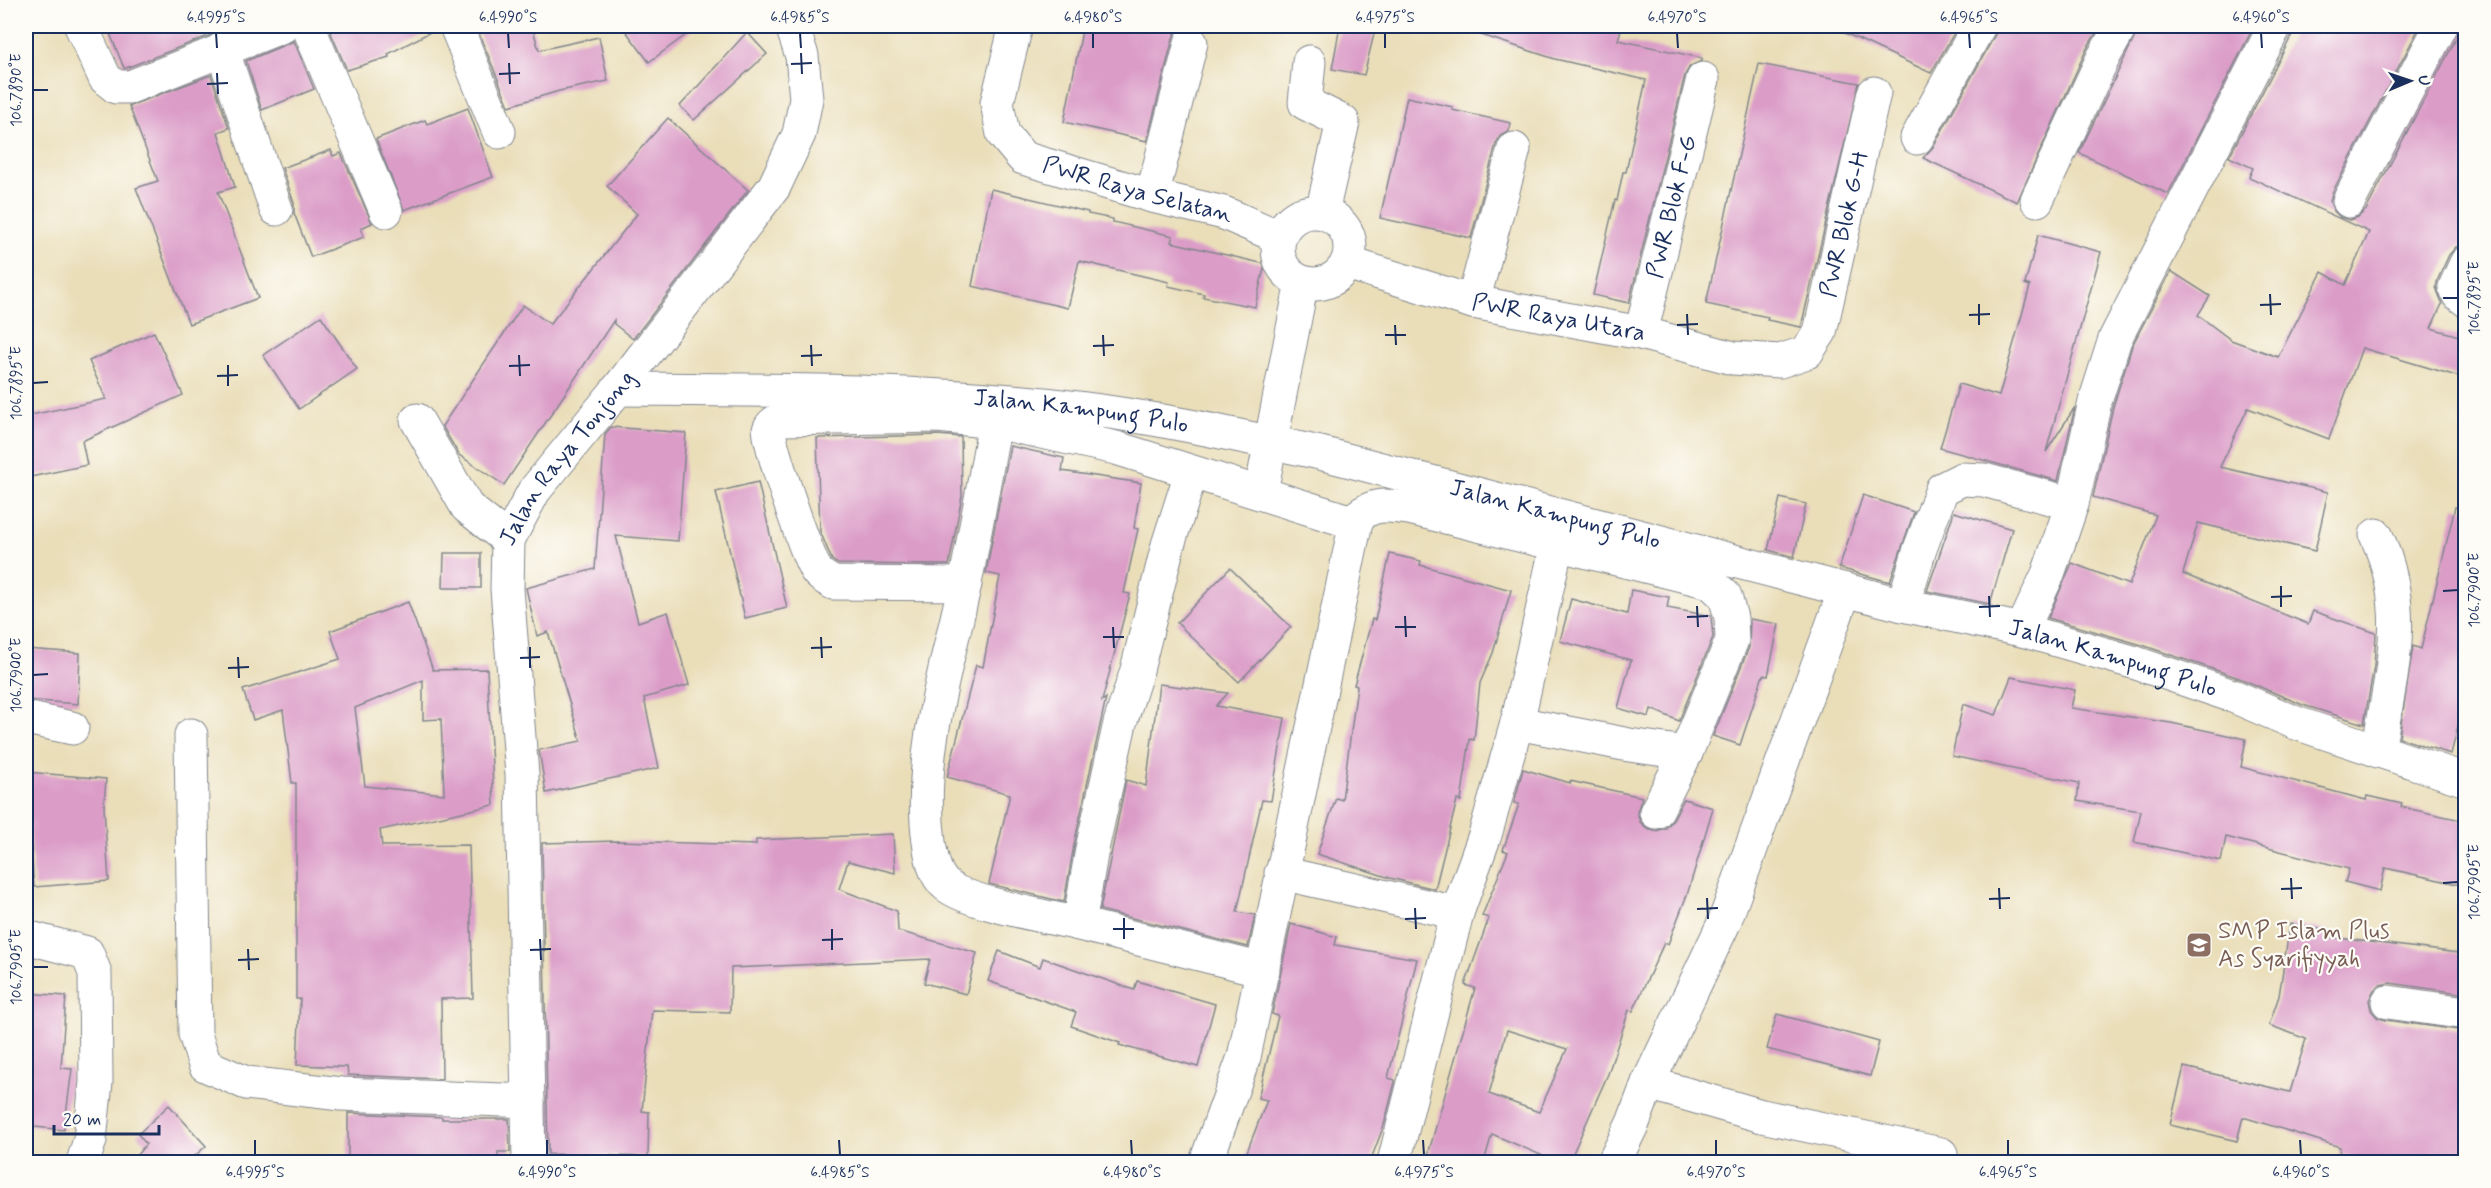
<svg xmlns="http://www.w3.org/2000/svg" width="2491" height="1188" font-family="Mynerve,sans-serif">
	<style>
		.building { fill: #db9dc8; fill-rule: evenodd }
		.lines { fill: none; stroke-linecap: round; stroke-linejoin: round }
		.minor-casing { stroke: #82868c; stroke-width: 35 }
		.major-casing { stroke: #82868c; stroke-width: 35 }
		.minor { stroke: #fff; stroke-width: 33 }
		.major { stroke: #fff; stroke-width: 33 }
		.ticks { fill: none; stroke: #1b2f5e; stroke-width: 2 }
		.labels { text-anchor: middle; dominant-baseline: central; stroke-width: 4.5; stroke-linejoin: round; paint-order: stroke }
		.street-label { font-size: 24px; fill: #1b2f5e; stroke: #fdfcf7 }
		.education-label { font-size: 24px; fill: #785e54; stroke: #fdfcf7; text-anchor: start }
		.neatline { fill: none; stroke: #1b2f5e; stroke-width: 2 }
		.ticks-label { font-size: 15px; text-anchor: middle; fill: #1b2f5e }
	</style>
	<rect width="100%" height="100%" fill="#fdfcf7"/>
	<filter id="ink" filterUnits="userSpaceOnUse"><feTurbulence type="fractalNoise" baseFrequency=".0167" numOctaves="2"/><feDisplacementMap in="SourceGraphic" scale="12" xChannelSelector="R" yChannelSelector="G"/><feConvolveMatrix kernelMatrix="1 2 1 2 8 2 1 2 1" color-interpolation-filters="sRGB"/></filter>
	<filter id="wash" filterUnits="userSpaceOnUse"><feTurbulence type="fractalNoise" baseFrequency=".008" numOctaves="4" result="noise"/><feDisplacementMap in="SourceGraphic" scale="24" xChannelSelector="R" yChannelSelector="G"/><feGaussianBlur stdDeviation="1.35" result="paint"/><feColorMatrix in="noise" values="0 0 0 0 0 0 0 0 0 0 0 0 0 0 0 0 0 1.4 0 .05"/><feComposite in="paint" operator="in"/></filter>
	<g filter="url(#wash)">
		<rect width="100%" height="100%" fill="#eadeb9"/>
		<g id="blocks">
			<g class="building">
				<polygon points="107,26 234,26 126,68 124,68"/>
				<polygon points="328,26 438,26 438,28 388,54 389,57 347,70"/>
				<polygon points="476,26 532,26 539,50 599,37 608,81 559,91 509,106"/>
				<polygon points="622,26 698,26 649,62"/>
				<polygon points="1083,26 1184,26 1177,30 1173,38 1147,141 1064,122"/>
				<polygon points="1340,26 1376,26 1364,75 1332,69"/>
				<polygon points="1469,26 1622,26 1618,40 1702,58 1702,61 1690,66 1685,75 1629,303 1593,295 1615,200 1617,201 1623,172 1626,172 1646,80 1555,59 1469,31"/>
				<polygon points="1830,26 1958,26 1931,73"/>
				<polygon points="1998,26 2100,26 2086,50 2017,202 1923,158 1933,147 1995,35"/>
				<polygon points="2140,26 2254,26 2168,194 2079,153"/>
				<polygon points="2294,26 2420,26 2332,193 2330,202 2334,211 2340,217 2349,220 2358,217 2366,210 2458,35 2460,26 2466,26 2466,244 2456,247 2449,255 2438,279 2436,287 2442,304 2431,328 2466,338 2466,358 2460,377 2362,348 2329,439 2248,408 2220,467 2328,492 2315,551 2198,523 2183,574 2308,624 2313,611 2376,633 2374,666 2364,724 2303,705 2239,678 2142,645 2048,618 2072,563 2129,585 2156,515 2093,497 2113,407 2132,346 2171,271 2210,296 2198,315 2231,340 2278,357 2322,272 2345,285 2369,232 2249,177 2253,168 2229,157 2292,35"/>
				<polygon points="747,32 767,54 694,120 680,106"/>
				<polygon points="294,41 314,89 262,110 246,61"/>
				<polygon points="1759,64 1859,83 1801,327 1767,320 1768,317 1706,304"/>
				<polygon points="211,75 229,128 218,132 235,187 218,192 258,298 189,324 136,188 158,181 129,106"/>
				<polygon points="1407,97 1453,107 1452,110 1511,123 1509,131 1500,136 1496,144 1471,238 1380,218"/>
				<polygon points="468,108 493,177 404,210 376,139 425,120 427,124"/>
				<polygon points="668,118 748,190 633,339 614,324 614,320 504,485 459,455 442,426 523,305 550,324 637,214 607,186"/>
				<polygon points="331,150 333,156 341,153 372,223 361,228 364,237 311,257 294,213 294,203 282,168"/>
				<polygon points="991,189 1088,212 1088,214 1113,219 1113,222 1173,236 1171,242 1265,264 1255,307 1203,297 1204,294 1168,286 1169,282 1079,261 1068,308 972,286"/>
				<polygon points="2038,235 2101,252 2046,452 2075,407 2058,481 1940,448 1959,384 1999,396 2030,286 2025,284"/>
				<polygon points="321,316 357,369 299,409 263,355"/>
				<polygon points="154,332 183,395 82,441 87,465 26,478 26,416 106,399 89,361"/>
				<polygon points="611,427 686,433 678,541 616,536 638,622 668,612 689,685 644,698 659,768 546,793 539,750 581,741 548,632 537,636 526,588 595,569 605,434"/>
				<polygon points="938,435 961,437 962,496 949,565 838,564 832,560 820,531 817,438"/>
				<polygon points="1010,446 1064,458 1062,471 1141,483 1134,528 1138,529 1124,593 1130,594 1102,701 1106,698 1074,845 1064,902 989,884 1010,794 947,777 976,665 983,667 1000,576 986,573"/>
				<polygon points="758,482 787,608 745,618 716,492"/>
				<polygon points="1863,495 1914,512 1890,582 1839,568"/>
				<polygon points="1780,498 1806,504 1794,557 1768,550"/>
				<polygon points="2455,507 2466,509 2466,695 2451,754 2399,738 2413,646 2421,649"/>
				<polygon points="1954,512 2012,529 1990,604 1927,591"/>
				<polygon points="444,553 481,553 481,588 443,588"/>
				<polygon points="1390,554 1421,561 1420,565 1511,590 1493,653 1480,683 1474,740 1470,739 1461,801 1457,800 1435,889 1390,878 1317,854 1336,798 1342,800 1357,686 1354,685 1372,619 1375,620"/>
				<polygon points="1230,568 1291,627 1239,682 1177,623"/>
				<polygon points="1631,590 1669,597 1667,608 1711,616 1713,637 1679,721 1651,709 1649,717 1618,708 1631,660 1560,641 1571,599 1627,614"/>
				<path d="M408,602L433,670L487,669L494,805L380,830L382,846L469,845L473,998L441,999L442,1079L348,1075L347,1067L297,1065L300,999H296V783H292L283,710L253,720L243,690L340,659L330,631ZM423,680V720L441,719L444,794L365,786L355,708Z"/>
				<polygon points="1750,619 1779,624 1768,676 1763,675 1740,745 1713,736 1749,647"/>
				<polygon points="26,649 80,653 78,704 26,700"/>
				<polygon points="2011,677 2075,690 2071,708 2171,723 2246,739 2241,767 2366,800 2367,796 2402,804 2401,807 2466,821 2466,886 2385,868 2380,891 2345,882 2349,869 2226,837 2221,861 2134,842 2141,811 2077,801 2079,783 1952,756 1963,704 1996,715"/>
				<polygon points="1159,684 1228,693 1216,706 1285,718 1271,801 1262,800 1237,912 1255,915 1248,947 1100,910 1126,780 1146,786"/>
				<path d="M1523,769L1570,783V781L1642,797L1637,812L1640,822L1647,828L1656,831L1666,828L1672,821L1684,799L1713,808L1688,892L1668,944L1664,943L1633,1011L1629,1010L1608,1074L1569,1162H1557L1492,1134L1484,1162H1426L1475,988L1465,985L1489,918L1482,916L1508,852L1503,850L1519,804L1514,803ZM1507,1030L1567,1049L1539,1112L1489,1094Z"/>
				<polygon points="26,772 106,779 104,808 109,881 34,887 29,818 26,818"/>
				<polygon points="893,834 895,873 848,861 839,889 897,911 898,931 977,953 966,994 924,983 930,959 731,968 730,1012 652,1010 642,1111 649,1112 648,1157 548,1154 542,843 618,841 756,845 756,840"/>
				<polygon points="1291,924 1337,937 1335,945 1417,959 1388,1078 1395,1080 1395,1082 1384,1125 1370,1162 1243,1162 1267,1100 1258,1098 1278,1016 1272,1014"/>
				<polygon points="2290,924 2331,931 2330,937 2466,954 2466,994 2390,983 2380,985 2374,990 2369,1000 2371,1010 2377,1017 2385,1020 2466,1031 2466,1162 2376,1162 2339,1154 2340,1147 2243,1117 2237,1141 2170,1125 2184,1067 2290,1092 2306,1039 2269,1025 2279,996"/>
				<polygon points="999,951 1040,967 1043,958 1134,990 1137,981 1215,1004 1198,1067 1119,1045 1120,1043 1071,1026 1076,1012 988,981"/>
				<polygon points="26,993 66,996 61,1068 72,1069 64,1130 26,1126"/>
				<polygon points="1777,1014 1879,1042 1870,1076 1767,1049"/>
				<polygon points="169,1105 206,1146 188,1162 131,1162 146,1144 138,1134"/>
				<polygon points="348,1113 442,1117 442,1119 509,1119 510,1152 498,1152 498,1162 348,1162"/>
			</g>
		</g>
	</g>
	<g filter="url(#ink)">
		<use href="#blocks" fill-opacity="0" stroke="#82868c" stroke-width="1.5"/>
		<g class="lines">
			<g class="minor-casing">
				<g id="minor">
					<polyline points="81,26 105,78 116,87 130,87 283,26"/>
					<polyline points="308,26 386,211"/>
					<polyline points="456,26 499,132"/>
					<path id="s1" d="M1016,26L997,103L1003,134L1023,158L1152,196L1224,213L1279,237"/>
					<polyline points="222,49 276,209"/>
					<polyline points="1309,62 1305,103 1343,122 1322,212"/>
					<polyline points="1917,138 1979,26"/>
					<polyline points="1152,196 1191,43"/>
					<polyline points="2037,200 2103,58 2121,26"/>
					<polyline points="2349,201 2441,26"/>
					<circle cx="1314" cy="248" r="36"/>
					<path id="s2" d="M1347,263L1473,302L1641,333L1733,358L1780,361L1807,352L1820,332L1874,93"/>
					<polyline points="2466,263 2455,287 2458,294 2466,300"/>
					<polyline points="1473,302 1514,149"/>
					<path id="s3" d="M1641,333L1703,79"/>
					<path id="s4" d="M618,389C772,390 926,389 1079,408C1160,418 1240,436 1320,453L1903,605L2022,630L2136,663L2233,696L2296,723L2466,780"/>
					<polyline points="417,420 467,507 508,540"/>
					<path d="M995,422C985,476 976,529 965,583C947,668 917,755 929,842C931,856 934,874 945,884C964,903 1050,917 1079,924"/>
					<polyline points="1191,473 1168,545 1137,670 1120,723 1092,849 1079,924 1263,970"/>
					<polyline points="1261,492 1302,282"/>
					<path d="M2376,535C2411,610 2391,673 2378,751"/>
					<path d="M965,584L833,583C827,579 818,575 815,568C807,555 767,439 769,430C771,423 777,421 783,419L938,416L995,422L1116,448L1355,523"/>
					<polyline points="1903,605 1920,549 1942,489 1962,479 1984,480 2072,504"/>
					<polyline points="2022,630 2048,574 2072,504 2095,402 2115,339 2275,26"/>
					<polyline points="26,718 72,728"/>
					<polyline points="1517,723 1629,745 1686,753"/>
					<polyline points="191,735 195,1034 205,1065 246,1083 341,1094 528,1101"/>
					<polyline points="1281,873 1457,913"/>
					<polyline points="26,937 87,953 95,973 96,1082 90,1140 83,1162"/>
					<polyline points="2388,1002 2466,1013"/>
					<polyline points="1648,1083 1762,1116 1941,1154"/>
					<path d="M1206,1162L1244,1057L1357,517C1376,502 1387,506 1409,508L1710,582L1725,596L1731,618L1732,640L1686,753L1656,812"/>
					<polyline points="1394,1162 1457,913 1485,835 1517,723 1557,544"/>
					<polyline points="1614,1162 1633,1123 1648,1083 1724,923 1845,590"/>
				</g>
			</g>
			<g class="major-casing">
				<g id="major">
					<path id="s5" d="M529,1162L522,774L507,589L508,540L534,491L618,389L774,187L799,134L806,99L802,56L792,26"/>
				</g>
			</g>
			<use href="#minor" class="minor"/>
			<use href="#major" class="major"/>
		</g>
	</g>
	<path class="ticks" d="M216,33L217,48M508,33L509,48M800,33L801,48M1093,33V48M1385,33V48M1677,33L1678,48M1969,33L1970,48M2261,33L2262,48M801,53L802,74M509,63L510,84M791,64L812,63M217,73L218,94M499,74L520,73M207,84L228,83M33,90H48M2270,294L2271,315M2443,298H2458M1979,304V325M2260,305L2281,304M1687,314L1688,335M1969,315L1990,314M1395,325L1396,345M1677,325L1698,324M1103,335L1104,356M1385,335H1406M811,345L812,366M1093,346L1114,345M519,355L520,376M801,356L822,355M228,365V386M509,366L530,365M217,376L238,375M33,383L48,382M2281,586V607M2443,591L2458,590M1989,596L1990,617M2271,597L2292,596M1697,606L1698,627M1979,607L2000,606M1405,616L1406,637M1687,617L1708,616M1113,627L1114,648M1395,627H1416M821,637L822,658M1103,637H1124M530,647V668M811,648L832,647M238,657L239,678M520,658L540,657M228,668L249,667M33,675L48,674M2291,878L2292,899M2443,883L2458,882M1999,888L2000,909M2281,889L2302,888M1707,898L1708,919M1989,899L2010,898M1415,908L1416,929M1697,909L1718,908M1124,918V939M1405,919L1426,918M832,929V950M1113,929H1134M540,939L541,960M822,940L843,939M248,949L249,970M530,950L551,949M238,960L259,959M33,967H48M255,1140V1155M547,1140V1155M839,1140L840,1155M1131,1140L1132,1155M1423,1140L1424,1155M1716,1140V1155M2008,1140V1155M2300,1140L2301,1155"/>
	<defs>
		<g id="school-square" transform="scale(1.35)"><rect x="-9" y="-9" width="18" height="18" rx="4" fill="#8d6e63" stroke="#fdfcf7"/><path d="M0-5L7-2L0 1L-7-2ZM-4 1L0 2.5L4 1V4Q0 6-4 4Z" fill="#fff"/></g>
	</defs>
	<g fill-rule="evenodd">
		<use href="#school-square" x="2199" y="945"/>
	</g>
	<g class="labels">
		<g class="street-label">
			<text stroke="none"><textPath href="#s1" startOffset="261">PWR Raya Selatan</textPath></text>
			<text stroke="none"><textPath href="#s3" startOffset="130">PWR Blok F-G</textPath></text>
			<text stroke="none"><textPath href="#s2" startOffset="608">PWR Blok G-H</textPath></text>
			<text stroke="none"><textPath href="#s2" startOffset="219">PWR Raya Utara</textPath></text>
			<text stroke="none"><textPath href="#s4" startOffset="464">Jalan Kampung Pulo</textPath></text>
			<text stroke="none"><textPath href="#s5" startOffset="724">Jalan Raya Tonjong</textPath></text>
			<text stroke="none"><textPath href="#s4" startOffset="950">Jalan Kampung Pulo</textPath></text>
			<text stroke="none"><textPath href="#s4" startOffset="1526">Jalan Kampung Pulo</textPath></text>
		</g>
		<g class="education-label">
			<text x="2218" y="931">SMP Islam Plus<tspan x="2218" dy="28">As Syarifiyyah</tspan></text>
		</g>
	</g>
	<rect width="2491" height="1188" fill="none" stroke="#fdfcf7" stroke-width="66"/>
	<g transform="translate(2410 81) rotate(88)" stroke="#fdfcf7" stroke-width="4.5" paint-order="stroke">
	<path d="M0-4.5L10 22L0 15L-10 22Z" fill="#1b2f5e"/>
	<text y="-9" font-size="16" font-weight="bold" text-anchor="middle" fill="#1b2f5e">U</text>
	</g>
	<path d="M54 1125v9h105v-9" fill="none" stroke="#1b2f5e" stroke-width="3"/>
	<text x="63" y="1125" font-size="18" fill="#1b2f5e" stroke="#fdfcf7" stroke-width="4.5" paint-order="stroke">20 m</text>
	<rect x="33" y="33" width="2425" height="1122" class="neatline"/>
	<g class="ticks-label">
		<text x="216" y="22">6.4995°S</text>
		<text x="508" y="22">6.4990°S</text>
		<text x="800" y="22">6.4985°S</text>
		<text x="1093" y="22">6.4980°S</text>
		<text x="1385" y="22">6.4975°S</text>
		<text x="1677" y="22">6.4970°S</text>
		<text x="1969" y="22">6.4965°S</text>
		<text x="2261" y="22">6.4960°S</text>
		<text transform="translate(16 90) rotate(-90)" y="5">106.7890°E</text>
		<text transform="translate(2474 298) rotate(-90)" y="5">106.7895°E</text>
		<text transform="translate(16 383) rotate(-90)" y="5">106.7895°E</text>
		<text transform="translate(2474 590) rotate(-90)" y="5">106.7900°E</text>
		<text transform="translate(16 675) rotate(-90)" y="5">106.7900°E</text>
		<text transform="translate(2474 882) rotate(-90)" y="5">106.7905°E</text>
		<text transform="translate(16 967) rotate(-90)" y="5">106.7905°E</text>
		<text x="255" y="1177">6.4995°S</text>
		<text x="547" y="1177">6.4990°S</text>
		<text x="840" y="1177">6.4985°S</text>
		<text x="1132" y="1177">6.4980°S</text>
		<text x="1424" y="1177">6.4975°S</text>
		<text x="1716" y="1177">6.4970°S</text>
		<text x="2008" y="1177">6.4965°S</text>
		<text x="2301" y="1177">6.4960°S</text>
	</g>
</svg>
